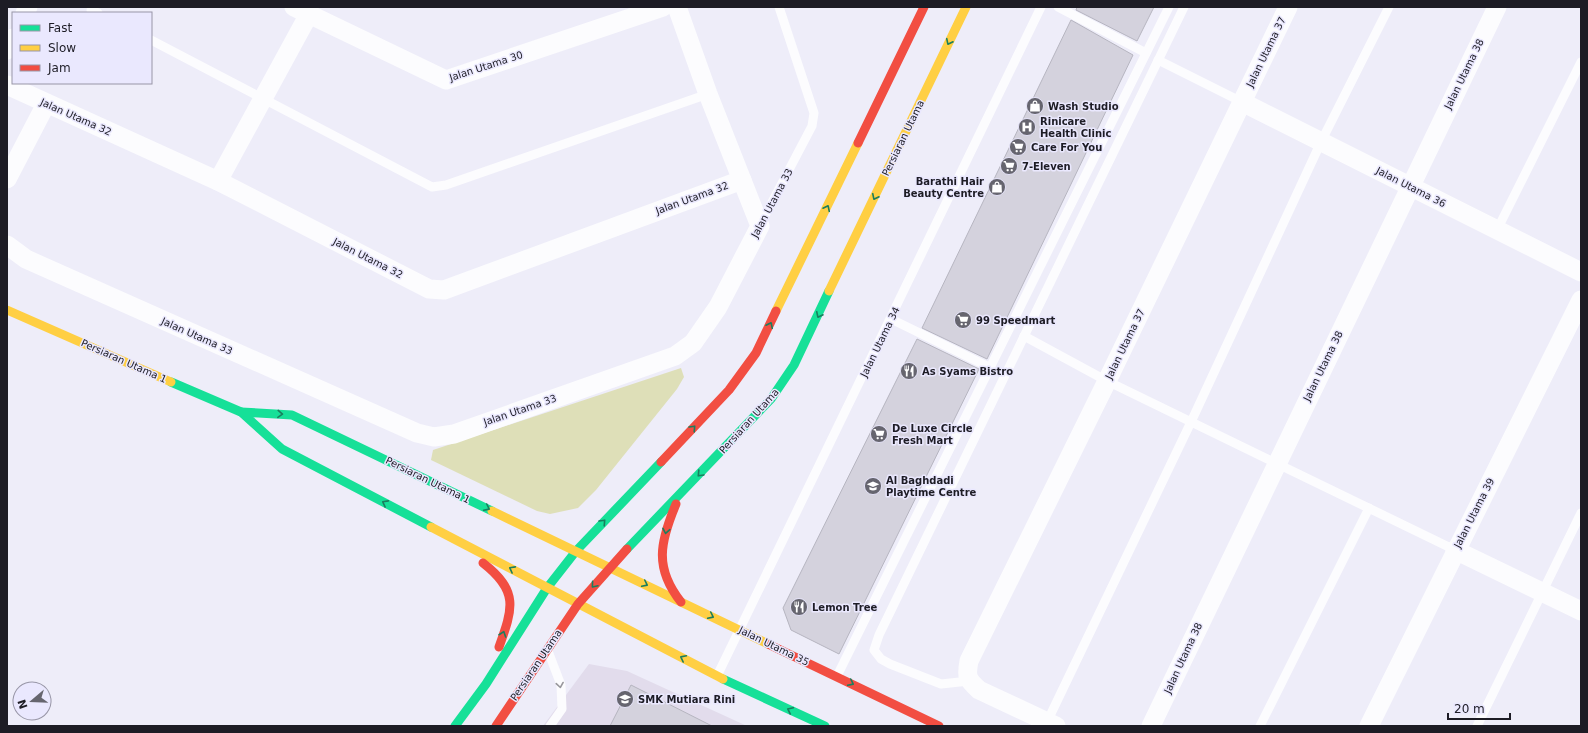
<svg xmlns="http://www.w3.org/2000/svg" width="1588" height="733" font-family="'DejaVu Sans',sans-serif">
	<style>
		.education { fill: #e2dcec }
		.green { fill: #dedfb8 }
		.building { fill: #d4d2dd; stroke: #b6b5c0 }
		.lines { fill: none; stroke-linecap: round; stroke-linejoin: round }
		.lane { stroke: #fcfcfe; stroke-width: 9 }
		.street { stroke: #fcfcfe; stroke-width: 19 }
		.fast { stroke: #16e098; stroke-width: 9 }
		.slow { stroke: #ffcf43; stroke-width: 9 }
		.jam { stroke: #f24e42; stroke-width: 9 }
		.oneway { stroke: #1a7e5e }
		.oneway2 { stroke: #98979c }
		.labels { text-anchor: middle; dominant-baseline: central; stroke-width: 3; stroke-linejoin: round; paint-order: stroke }
		.street-label { font-size: 10px; fill: #1d1c25; stroke: #eae8fe }
		.poi-label { font-size: 10px; font-weight: bold; fill: #1d1c25; stroke: #eae8fe; text-anchor: start }
	</style>
	<rect width="100%" height="100%" fill="#eeedf9"/>
	<polygon class="education" points="589,664 627,671 747,726 543,726"/>
	<polygon class="green" points="681,368 684,377 677,389 596,490 578,508 550,514 537,511 431,460 433,450"/>
	<g class="building">
		<polygon points="1077,7 1154,7 1137,41 1076,10"/>
		<polygon points="1071,20 1133,55 987,359 922,328"/>
		<polygon points="917,339 979,369 839,654 791,630 783,608"/>
		<polygon points="631,685 712,726 610,726"/>
	</g>
	<g class="lines">
		<g class="lane">
			<polyline points="1058,7 1146,53"/>
			<polyline points="91,10 98,13"/>
			<polyline points="151,40 432,187 446,185 708,94"/>
			<polyline points="1158,60 1242,102"/>
			<polyline points="760,225 812,126 814,113 779,7"/>
			<polyline points="1497,230 1581,62"/>
			<polyline points="891,319 989,367"/>
			<polyline points="1024,336 1107,381 1455,550"/>
			<polyline points="548,651 561,685 562,709 550,726"/>
			<polyline points="717,676 1041,7"/>
			<polyline points="837,676 1169,7"/>
			<polyline points="969,681 941,684 890,664 881,659 874,650 879,635 1184,7"/>
			<polyline points="1047,722 1191,422 1321,142 1389,7"/>
			<polyline points="1260,726 1369,508"/>
			<polyline points="1477,726 1581,513"/>
		</g>
		<g class="street">
			<polyline points="294,7 446,80 663,7"/>
			<polyline points="25,13 28,7"/>
			<polyline points="7,50 13,38"/>
			<polyline points="7,85 218,181 429,289 444,290 742,180"/>
			<polyline points="1242,102 1581,272"/>
			<polyline points="7,179 46,104"/>
			<polyline points="218,181 309,14"/>
			<polyline points="7,245 26,259 417,433 434,437 454,434 675,356 693,343 718,307 760,226 708,94 677,7"/>
			<polyline points="1455,550 1581,611"/>
			<path d="M1056,726L979,690C967,679 966,677 969,661L1107,381L1288,7"/>
			<polyline points="1151,726 1497,7"/>
			<polyline points="1369,726 1581,300"/>
		</g>
		<g class="fast">
			<polyline points="171,382 241,412 282,449 431,527"/>
			<polyline points="241,412 292,415 492,511"/>
			<polyline points="627,549 771,399 794,365 829,291"/>
			<polyline points="723,679 825,726"/>
			<polyline points="455,726 486,684 547,588 576,551 661,462"/>
		</g>
		<g class="slow">
			<polyline points="829,291 966,7"/>
			<polyline points="7,310 171,382"/>
			<polyline points="776,311 858,143"/>
			<polyline points="492,511 768,644"/>
			<polyline points="431,527 723,679"/>
		</g>
		<g class="jam">
			<polyline points="858,143 924,7"/>
			<polyline points="661,462 729,390 756,353 776,311"/>
			<path d="M676,504C660,542 654,568 681,602"/>
			<path d="M483,563C519,591 513,608 499,647"/>
			<polyline points="768,644 939,726"/>
			<polyline points="496,726 578,604 627,549"/>
		</g>
	</g>
	<defs><path id="oneway-chevron" d="M-2-3.5L2.5 0L-2 3.5" fill="none" stroke-width="1.6" stroke-linecap="round" stroke-linejoin="round"/></defs>
	<g class="oneway">
		<use href="#oneway-chevron" transform="translate(949 42) rotate(116)"/>
		<use href="#oneway-chevron" transform="translate(875 197) rotate(116)"/>
		<use href="#oneway-chevron" transform="translate(827 208) rotate(-64)"/>
		<use href="#oneway-chevron" transform="translate(819 315) rotate(116)"/>
		<use href="#oneway-chevron" transform="translate(770 325) rotate(-64)"/>
		<use href="#oneway-chevron" transform="translate(280 414) rotate(3)"/>
		<use href="#oneway-chevron" transform="translate(693 428) rotate(-47)"/>
		<use href="#oneway-chevron" transform="translate(700 474) rotate(133)"/>
		<use href="#oneway-chevron" transform="translate(385 503) rotate(-152)"/>
		<use href="#oneway-chevron" transform="translate(487 508) rotate(26)"/>
		<use href="#oneway-chevron" transform="translate(603 522) rotate(-47)"/>
		<use href="#oneway-chevron" transform="translate(666 531) rotate(100)"/>
		<use href="#oneway-chevron" transform="translate(512 569) rotate(-152)"/>
		<use href="#oneway-chevron" transform="translate(645 584) rotate(26)"/>
		<use href="#oneway-chevron" transform="translate(594 585) rotate(130)"/>
		<use href="#oneway-chevron" transform="translate(711 616) rotate(26)"/>
		<use href="#oneway-chevron" transform="translate(503 634) rotate(-71)"/>
		<use href="#oneway-chevron" transform="translate(683 658) rotate(-153)"/>
		<use href="#oneway-chevron" transform="translate(851 683) rotate(26)"/>
		<use href="#oneway-chevron" transform="translate(790 710) rotate(-155)"/>
	</g>
	<use class="oneway2" href="#oneway-chevron" transform="translate(560 685) rotate(81)"/>
	<defs>
		<g id="shop-disc" transform="scale(0.9)"><circle r="9.5" fill="#66656f" stroke="#eae8fe"/><path d="M-5-2.5h2.3a2.7 3.5 0 0 1 5.4 0H5L5.5 6h-11ZM-1.5-2.5h3a1.5 2.3 0 0 0-3 0Z" fill="#fff"/></g>
		<g id="hospital-disc" transform="scale(0.9)"><circle r="9.5" fill="#66656f" stroke="#eae8fe"/><path d="M-5-5h3v3.5h4V-5h3V5h-3V1.5h-4V5h-3Z" fill="#fff"/></g>
		<g id="supermarket-disc" transform="scale(0.9)"><circle r="9.5" fill="#66656f" stroke="#eae8fe"/><path d="M-6-5.5h2.5l.6 2H6L4.5 2H-2.5L-4.4-4H-6ZM-1.5 3.2a1.3 1.3 0 1 0 .1 0ZM3 3.2a1.3 1.3 0 1 0 .1 0Z" fill="#fff"/></g>
		<g id="restaurant-disc" transform="scale(0.9)"><circle r="9.5" fill="#66656f" stroke="#eae8fe"/><path d="M-5-6h1v4h1v-4h1v4h1v-4h1v5L-1.5 .5V6h-2V.5L-5-1ZM5-6V6H3V1.5H1.5Q1.5-4 5-6Z" fill="#fff"/></g>
		<g id="school-disc" transform="scale(0.9)"><circle r="9.5" fill="#66656f" stroke="#eae8fe"/><path d="M0-5L7-2L0 1L-7-2ZM-4 1L0 2.5L4 1V4Q0 6-4 4Z" fill="#fff"/></g>
	</defs>
	<g fill-rule="evenodd">
		<use href="#shop-disc" x="1035" y="106"/>
		<use href="#hospital-disc" x="1027" y="127"/>
		<use href="#supermarket-disc" x="1018" y="147"/>
		<use href="#supermarket-disc" x="1009" y="166"/>
		<use href="#shop-disc" x="997" y="187"/>
		<use href="#supermarket-disc" x="963" y="320"/>
		<use href="#restaurant-disc" x="909" y="371"/>
		<use href="#supermarket-disc" x="879" y="434"/>
		<use href="#school-disc" x="873" y="486"/>
		<use href="#restaurant-disc" x="799" y="607"/>
		<use href="#school-disc" x="625" y="699"/>
	</g>
	<g class="labels">
		<g class="street-label">
			<text transform="translate(1266 52) rotate(-64)">Jalan Utama 37</text>
			<text transform="translate(486 66) rotate(-18)">Jalan Utama 30</text>
			<text transform="translate(1464 74) rotate(-64)">Jalan Utama 38</text>
			<text transform="translate(76 117) rotate(24)">Jalan Utama 32</text>
			<text transform="translate(903 138) rotate(-64)">Persiaran Utama</text>
			<text transform="translate(1411 187) rotate(27)">Jalan Utama 36</text>
			<text transform="translate(692 198) rotate(-20)">Jalan Utama 32</text>
			<text transform="translate(772 203) rotate(-62)">Jalan Utama 33</text>
			<text transform="translate(368 258) rotate(27)">Jalan Utama 32</text>
			<text transform="translate(197 336) rotate(24)">Jalan Utama 33</text>
			<text transform="translate(880 342) rotate(-64)">Jalan Utama 34</text>
			<text transform="translate(1125 344) rotate(-64)">Jalan Utama 37</text>
			<text transform="translate(124 361) rotate(24)">Persiaran Utama 1</text>
			<text transform="translate(1323 366) rotate(-64)">Jalan Utama 38</text>
			<text transform="translate(520 410) rotate(-19)">Jalan Utama 33</text>
			<text transform="translate(749 421) rotate(-48)">Persiaran Utama</text>
			<text transform="translate(428 480) rotate(26)">Persiaran Utama 1</text>
			<text transform="translate(1474 513) rotate(-63)">Jalan Utama 39</text>
			<text transform="translate(774 646) rotate(26)">Jalan Utama 35</text>
			<text transform="translate(1183 658) rotate(-65)">Jalan Utama 38</text>
			<text transform="translate(536 665) rotate(-56)">Persiaran Utama</text>
		</g>
		<g class="poi-label">
			<text x="1048" y="106">Wash Studio</text>
			<text x="1040" y="121">Rinicare<tspan x="1040" dy="12">Health Clinic</tspan></text>
			<text x="1031" y="147">Care For You</text>
			<text x="1022" y="166">7-Eleven</text>
			<text x="984" y="181" text-anchor="end">Barathi Hair<tspan x="984" dy="12">Beauty Centre</tspan></text>
			<text x="976" y="320">99 Speedmart</text>
			<text x="922" y="371">As Syams Bistro</text>
			<text x="892" y="428">De Luxe Circle<tspan x="892" dy="12">Fresh Mart</tspan></text>
			<text x="886" y="480">Al Baghdadi<tspan x="886" dy="12">Playtime Centre</tspan></text>
			<text x="812" y="607">Lemon Tree</text>
			<text x="638" y="699">SMK Mutiara Rini</text>
		</g>
	</g>
	<rect width="1588" height="733" fill="none" stroke="#1d1c25" stroke-width="16"/>
	<rect x="12" y="12" width="140" height="72" fill="#eae8fe" stroke="#9896a7"/>
	<rect x="20" y="25" width="20" height="6" fill="#16e098" stroke="#9896a7"/>
	<text x="48" y="32" font-size="12" fill="#1d1c25">Fast</text>
	<rect x="20" y="45" width="20" height="6" fill="#ffcf43" stroke="#9896a7"/>
	<text x="48" y="52" font-size="12" fill="#1d1c25">Slow</text>
	<rect x="20" y="65" width="20" height="6" fill="#f24e42" stroke="#9896a7"/>
	<text x="48" y="72" font-size="12" fill="#1d1c25">Jam</text>
	<g transform="translate(32 701) rotate(251)"><circle r="19" fill="#eae8fe" stroke="#9896a7"/>
	<path d="M0-3L7 15L0 10L-7 15Z" fill="#66656f"/>
	<text y="-6" font-size="11" font-weight="bold" text-anchor="middle" fill="#1d1c25">N</text>
	</g>
	<path d="M1448 713v6h62v-6" fill="none" stroke="#1d1c25" stroke-width="2"/>
	<text x="1454" y="713" font-size="12" fill="#1d1c25" stroke="#eae8fe" stroke-width="3" paint-order="stroke">20 m</text>
</svg>
